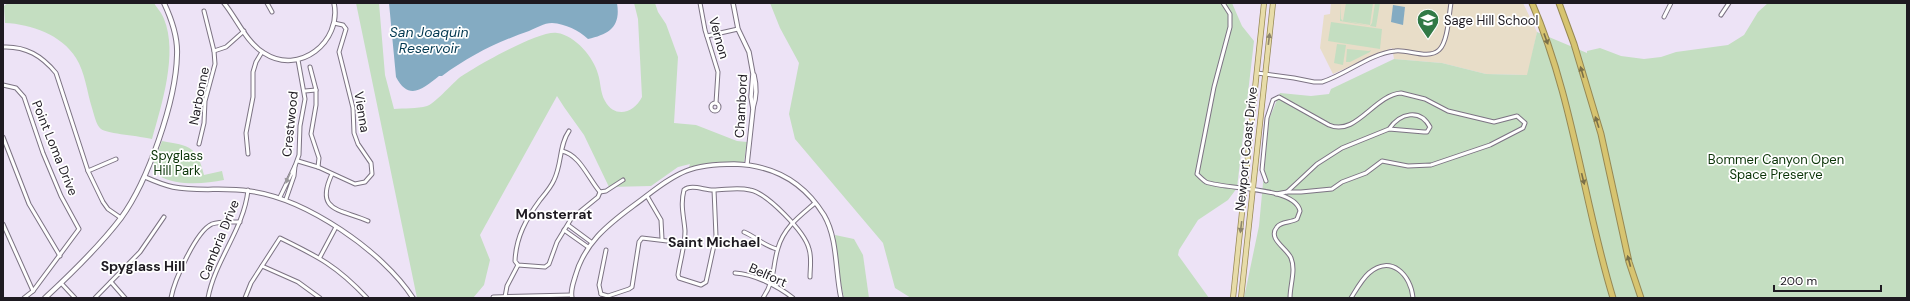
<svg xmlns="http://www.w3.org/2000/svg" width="1910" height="301" font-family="'DM Sans',sans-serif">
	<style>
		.education { fill: #e8ddc8 }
		.green { fill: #c4dec1 }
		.water { fill: #84abc2 }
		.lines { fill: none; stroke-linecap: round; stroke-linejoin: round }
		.minor-casing { stroke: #7c7383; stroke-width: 5 }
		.tertiary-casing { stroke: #7c7383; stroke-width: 5.5 }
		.secondary-casing { stroke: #7c7383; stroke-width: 6 }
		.primary-casing { stroke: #968854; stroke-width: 6 }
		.motorway-casing { stroke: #968854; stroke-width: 7 }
		.minor { stroke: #fff; stroke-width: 3 }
		.tertiary { stroke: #fff; stroke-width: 3.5 }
		.secondary { stroke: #fff; stroke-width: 4 }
		.primary { stroke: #e7dca9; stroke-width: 4.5 }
		.motorway { stroke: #d7c470; stroke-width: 5 }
		.oneway { fill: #8d856c }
		.oneway2 { fill: #7a6f48 }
		.oneway3 { fill: #9a989b }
		.labels { text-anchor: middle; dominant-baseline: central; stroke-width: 3.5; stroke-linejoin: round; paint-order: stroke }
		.poi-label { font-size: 13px; fill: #1e1a21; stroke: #fff; text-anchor: start }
		.street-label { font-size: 13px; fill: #1e1a21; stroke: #fff }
		.park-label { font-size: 13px; fill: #0b3408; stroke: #fff }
		.water-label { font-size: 14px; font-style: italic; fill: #033951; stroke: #fff }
		.neighbourhood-label { font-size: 14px; font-weight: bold; fill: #1e1a21; stroke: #fff }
	</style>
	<rect width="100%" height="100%" fill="#ede3f6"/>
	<polygon class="education" points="1331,3 1523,3 1537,32 1528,75 1486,74 1442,63 1394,59 1392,48 1333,74 1320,48 1324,15 1330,14"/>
	<g class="green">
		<path d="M8,3H154C157,8 162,13 164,19C178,53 162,104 152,139C141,136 108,134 101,129C96,125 94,114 92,108C87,92 85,72 76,58C62,35 31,24 5,23L4,6Z"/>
		<path d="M356,3H379L385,75L394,109C404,108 417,109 427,106C433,105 452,84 459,78C475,67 539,30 557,33C575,35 594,58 598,74C601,83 600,92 605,101C615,119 634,113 642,97L638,19L634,3H655L658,12L666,24L678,57L674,123L696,125L737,141L747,142L744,162L708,163L689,167L690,164L678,167L651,186L609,187L584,135L564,107L557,96L480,235L490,260L484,285L473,298H417Z"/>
		<polygon points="770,3 1232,3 1242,26 1254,41 1237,188 1228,200 1198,220 1179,250 1178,255 1209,298 911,298 895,288 883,243 795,139 789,114 799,63 780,28"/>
		<polygon points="1341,3 1341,19 1343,21 1346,3 1373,3 1370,25 1346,21 1370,26 1372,23 1375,3 1380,3 1376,27 1340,21"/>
		<polygon points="1768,3 1907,3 1907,298 1244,298 1259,226 1269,119 1280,93 1311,96 1329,94 1331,89 1394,59 1442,63 1486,74 1527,75 1537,32 1587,53 1587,51 1600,48 1621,56 1644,59 1661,57 1676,52 1728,45 1744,35 1758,12"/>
		<polygon points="1331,22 1382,29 1380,49 1328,41"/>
		<polygon points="1337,44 1346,45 1343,65 1334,63"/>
		<polygon points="1347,49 1369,51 1371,50 1370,52 1350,62 1346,62"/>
		<path d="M162,141C190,146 197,146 204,175L222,171L224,180C204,184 178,186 159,176V174L154,172L155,166L153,165Z"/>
		<polygon points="835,235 854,239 863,255 869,298 844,298 838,270"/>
	</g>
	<g class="water">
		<path d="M389,3H617C621,27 609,34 588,39C578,30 566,24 552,23C544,23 536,28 529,31C497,42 469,56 442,76H439C424,88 409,102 396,77Z"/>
		<polygon points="1393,5 1405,7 1403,25 1391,22"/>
	</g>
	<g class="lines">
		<g class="minor-casing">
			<g id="minor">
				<polyline points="267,3 272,12"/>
				<polyline points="700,3 705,30 718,72 716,103"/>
				<path d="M1223,3L1230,14V27L1214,87L1197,174C1200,177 1203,180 1206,182C1226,190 1295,186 1300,211L1297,219C1291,223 1281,221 1277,227C1267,239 1287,248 1291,258C1296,270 1290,285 1290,298"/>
				<polyline points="1721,15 1729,3"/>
				<polyline points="1664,17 1671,3"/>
				<polyline points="707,36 738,29"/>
				<path d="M3,47C26,46 42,56 56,73L88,171L103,202L108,209L121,218"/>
				<polyline points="214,51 226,47 244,31"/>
				<polyline points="310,67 316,90 316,105 311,134 319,158 318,167"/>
				<path d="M1257,73L1294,78L1314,82H1322C1347,74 1369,54 1395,51C1408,49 1428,60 1439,50C1448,42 1449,14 1451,3"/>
				<polyline points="3,85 16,88 24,97 43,153 61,196 79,229 33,291 24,298"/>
				<polyline points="305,91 316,90"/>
				<circle cx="715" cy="107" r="4"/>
				<path d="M569,131C559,145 562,164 554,180C551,187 545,194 540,200C526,219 516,237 515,261L518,265L545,267L549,264L557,242L571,219L598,197L600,192"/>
				<polyline points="3,137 29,204 60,256"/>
				<polyline points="199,144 204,123 205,101 215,64 214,51 204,11"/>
				<path d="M562,151C580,155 588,178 600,192"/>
				<polyline points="248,154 246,133 253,97 253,72 256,62 262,52"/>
				<polyline points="298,161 318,167 355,184 365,182 372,174 371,163 358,144 354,133 353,108 339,52 346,29 343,25 334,23"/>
				<polyline points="295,166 299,155 300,126 305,99 298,60"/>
				<polyline points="88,171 116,159"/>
				<path d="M332,174C314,212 341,209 368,221"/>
				<path d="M1266,181L1262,170L1267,118L1273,100L1279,97L1329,125C1356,137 1374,95 1401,93L1425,99L1448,111L1494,122L1517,116L1525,123L1523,128L1490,145L1431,165L1408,166L1382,161L1366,173L1342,182L1332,189L1301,192H1287L1276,194"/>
				<path d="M714,190L716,236L706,282L701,285L679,278L678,275C680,261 685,246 685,231C684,217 680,205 684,190C691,184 704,190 713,190C726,190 737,187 750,190C767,193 805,232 809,249C812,258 810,268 810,277"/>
				<polyline points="600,192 606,191 623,180"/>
				<path d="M1287,192L1317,164L1342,148L1389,129L1424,132H1427L1430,127C1420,108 1400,113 1389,129"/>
				<polyline points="647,196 661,220 662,239"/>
				<polyline points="280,197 295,166 294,176 286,199"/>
				<polyline points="3,224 33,291"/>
				<polyline points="568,225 591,242"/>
				<polyline points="564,230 588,247"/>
				<path d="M744,232C756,237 764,246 777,249"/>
				<polyline points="320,257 336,227"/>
				<polyline points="262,266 298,282 320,298"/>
				<path d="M735,273C754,274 778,286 793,298"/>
				<polyline points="111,282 125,298"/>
				<polyline points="61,283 75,298"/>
				<polyline points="601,294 608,296 629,289 632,287 639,242 642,238 684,243"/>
				<polyline points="601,294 599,285 606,250"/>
				<polyline points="493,297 571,295"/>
				<polyline points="505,297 507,286 518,265"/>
				<polyline points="95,298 140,252 164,217"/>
				<path d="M171,298C174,281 196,231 212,224C220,221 231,222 240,222"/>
				<path d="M208,298C215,260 244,229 248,190"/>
				<path d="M245,298L251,283L280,238C319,257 337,266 367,298"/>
				<path d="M763,298C776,278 772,267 778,248C784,227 800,216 815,203"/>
				<path d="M1351,298C1356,290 1362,279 1369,273C1391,254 1411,275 1413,298"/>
			</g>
		</g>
		<g class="tertiary-casing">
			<g id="tertiary">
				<path d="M224,3C237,19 246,42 264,53C299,76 342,42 334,3"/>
				<polyline points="733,3 738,29 749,52 753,74 751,97 753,109 747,164"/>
				<path d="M753,108C757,96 757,87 754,75"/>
				<path d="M145,177C154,181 164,185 173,187C198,192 224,187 249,191C305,198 383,251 413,298"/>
				<path d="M572,298C570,291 573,284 575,277C584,244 606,226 633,206C650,194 666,179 686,171C701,165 718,164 734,164C773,165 803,181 824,215C838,239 835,271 841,298"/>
			</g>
		</g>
		<g class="secondary-casing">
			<path id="secondary" d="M45,298C72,273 99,247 121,218C148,181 176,101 177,55C178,37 172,20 164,3"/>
		</g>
		<g class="primary-casing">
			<g id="primary">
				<polyline points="1233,298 1264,3"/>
				<polyline points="1241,298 1273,3"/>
			</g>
		</g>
		<g class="motorway-casing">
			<g id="motorway">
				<path d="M1532,3C1573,97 1583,200 1613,298"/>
				<polyline points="1559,3 1574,44 1601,134 1629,262 1641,298"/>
			</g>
		</g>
		<use href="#minor" class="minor"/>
		<use href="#tertiary" class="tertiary"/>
		<use href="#secondary" class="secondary"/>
		<use href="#primary" class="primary"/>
		<use href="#motorway" class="motorway"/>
	</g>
	<defs><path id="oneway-solid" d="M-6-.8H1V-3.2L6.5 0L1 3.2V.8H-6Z"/></defs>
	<g class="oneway">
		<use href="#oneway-solid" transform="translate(1269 39) rotate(-83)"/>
		<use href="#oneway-solid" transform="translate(1241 227) rotate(97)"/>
	</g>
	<g class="oneway2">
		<use href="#oneway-solid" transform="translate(1546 39) rotate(70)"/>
		<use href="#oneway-solid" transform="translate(1582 72) rotate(-106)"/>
		<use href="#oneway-solid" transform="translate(1597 122) rotate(-108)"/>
		<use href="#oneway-solid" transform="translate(1583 179) rotate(76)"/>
		<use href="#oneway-solid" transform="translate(1629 261) rotate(-105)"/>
	</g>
	<use class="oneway3" href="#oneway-solid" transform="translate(288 178) rotate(113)"/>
	<defs>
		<g id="school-pin" transform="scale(1.15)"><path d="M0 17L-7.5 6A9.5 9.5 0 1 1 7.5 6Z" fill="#317946" stroke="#fff"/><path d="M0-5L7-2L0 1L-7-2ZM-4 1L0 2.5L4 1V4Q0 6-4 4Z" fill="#fff"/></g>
	</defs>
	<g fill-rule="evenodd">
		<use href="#school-pin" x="1428" y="20"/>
	</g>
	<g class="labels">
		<g class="poi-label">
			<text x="1444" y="20">Sage Hill School</text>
		</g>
		<g class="street-label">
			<text transform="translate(719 38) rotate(74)">Vernon</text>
			<text transform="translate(199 96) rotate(-79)">Narbonne</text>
			<text transform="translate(741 106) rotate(-87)">Chambord</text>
			<text transform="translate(362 112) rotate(81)">Vienna</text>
			<text transform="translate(290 124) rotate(-84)">Crestwood</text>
			<text transform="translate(55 148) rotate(68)">Point Loma Drive</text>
			<text transform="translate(1246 149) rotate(-84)">Newport Coast Drive</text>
			<text transform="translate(219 240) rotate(-68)">Cambria Drive</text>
			<text transform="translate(768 275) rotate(24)">Belfort</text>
		</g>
		<g class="park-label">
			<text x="177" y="155">Spyglass<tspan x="177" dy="15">Hill Park</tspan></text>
			<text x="1776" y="159">Bommer Canyon Open<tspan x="1776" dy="15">Space Preserve</tspan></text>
		</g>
		<g class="water-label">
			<text x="429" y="32">San Joaquin<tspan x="429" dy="16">Reservoir</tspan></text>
		</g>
		<g class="neighbourhood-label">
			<text x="554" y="214">Monsterrat</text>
			<text x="714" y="242">Saint Michael</text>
			<text x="143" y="266">Spyglass Hill</text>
		</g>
	</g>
	<rect width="1910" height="301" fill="none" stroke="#1e1a21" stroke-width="8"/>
	<path d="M1774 285v6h107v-6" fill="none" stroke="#1e1a21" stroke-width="2"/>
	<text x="1780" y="285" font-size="12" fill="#1e1a21" stroke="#ffffff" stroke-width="3" paint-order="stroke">200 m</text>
</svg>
